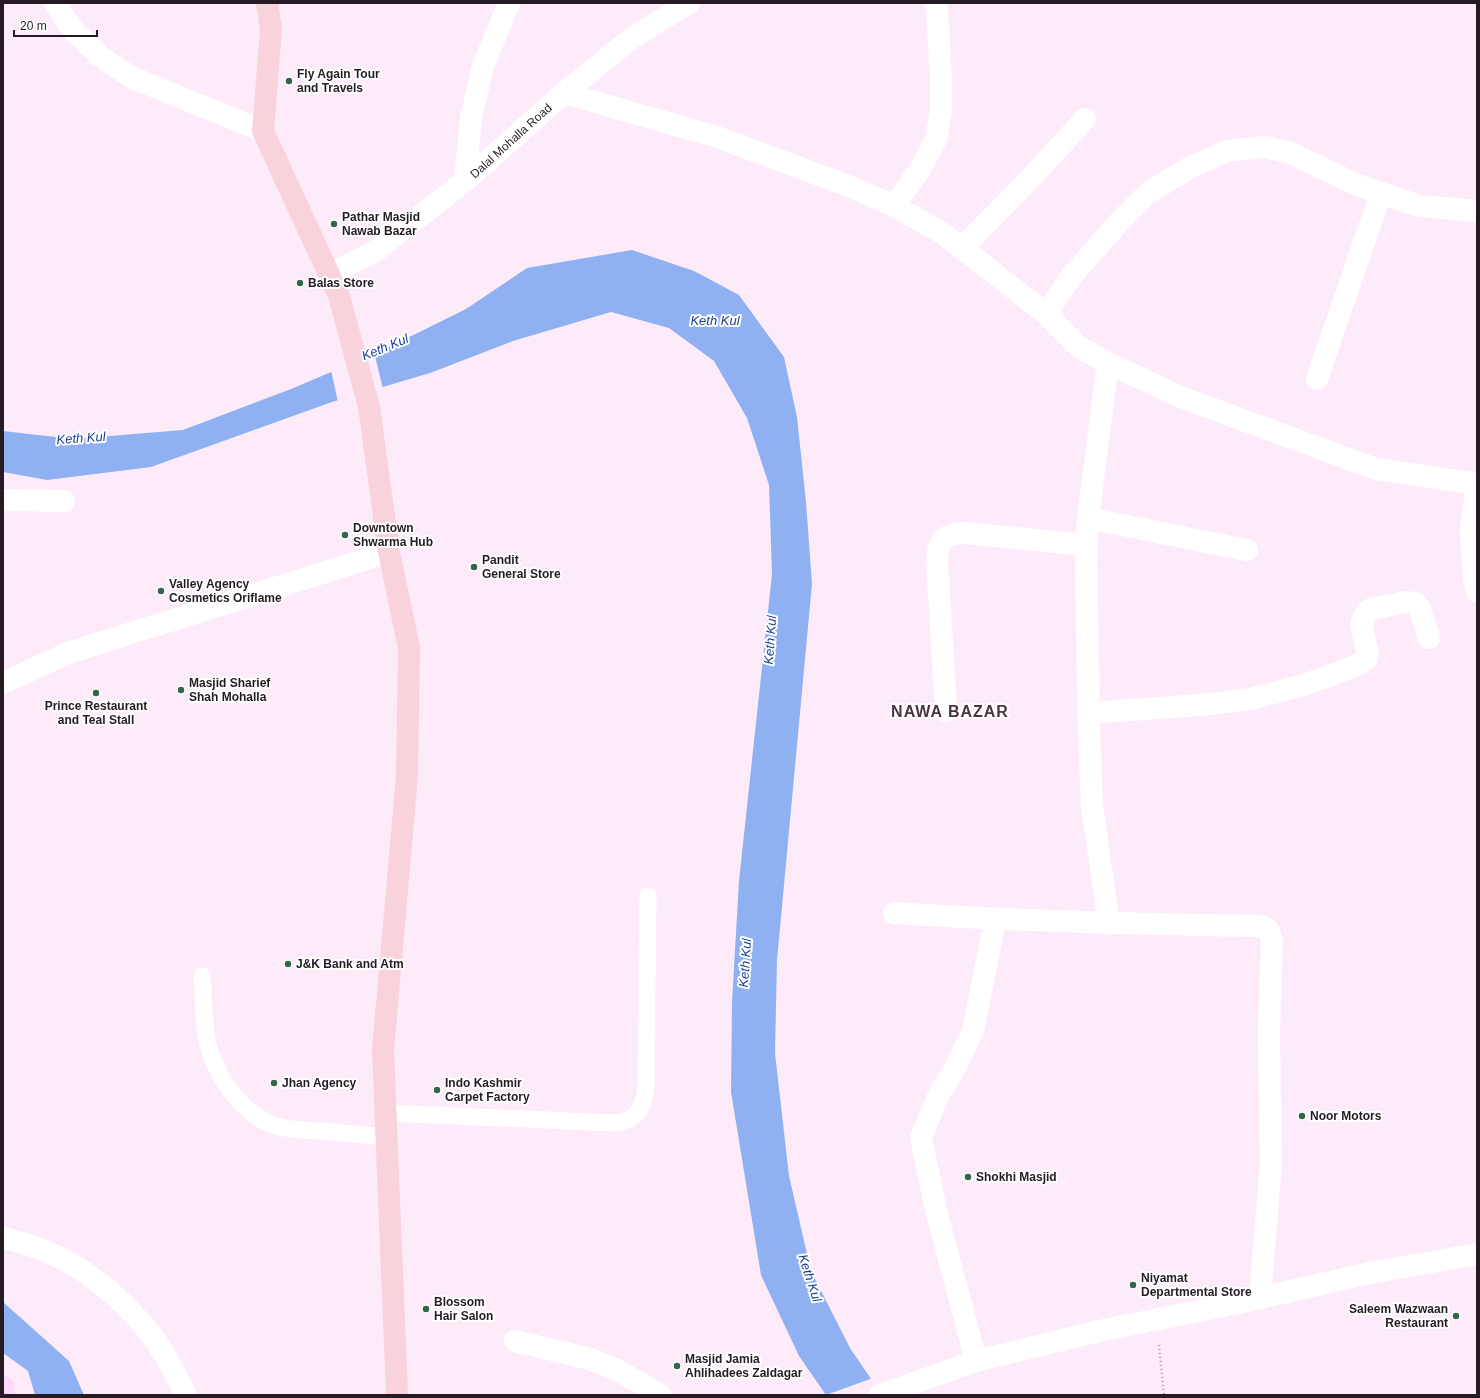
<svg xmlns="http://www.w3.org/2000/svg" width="1480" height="1398" font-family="Helvetica,sans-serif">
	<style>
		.built { fill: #ffd9f7 }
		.water { fill: #90b1f1 }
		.pier { fill: #feebfa }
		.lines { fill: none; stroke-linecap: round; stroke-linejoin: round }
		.path { stroke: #ac9ca8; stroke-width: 2.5; stroke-dasharray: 1 3; stroke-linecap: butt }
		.service { stroke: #fff; stroke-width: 17 }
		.minor { stroke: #fff; stroke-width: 22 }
		.tertiary { stroke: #fff; stroke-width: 22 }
		.secondary { stroke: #f8d3dc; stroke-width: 22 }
		.poi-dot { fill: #32664b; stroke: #fff; stroke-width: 1.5 }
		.labels { text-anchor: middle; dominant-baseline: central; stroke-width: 4; stroke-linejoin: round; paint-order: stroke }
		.poi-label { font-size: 12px; font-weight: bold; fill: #261b24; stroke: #fff; text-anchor: start }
		.street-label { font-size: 12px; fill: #261b24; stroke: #fff }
		.water-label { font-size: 13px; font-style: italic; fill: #183f9a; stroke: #fff }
		.district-label { font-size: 16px; font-weight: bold; letter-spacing: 1px; fill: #4b3347; stroke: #fff }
	</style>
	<rect width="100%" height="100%" fill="#feebfa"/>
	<polygon class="built" points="3,1374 14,1381 15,1395 3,1395"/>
	<g class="water">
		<polygon points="632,250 694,271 739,295 784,357 797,417 806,502 812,584 777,960 775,1053 789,1176 811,1271 850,1348 882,1395 826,1395 799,1356 761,1275 731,1092 732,1002 739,881 772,574 769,485 747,418 714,361 669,328 611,312 513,341 430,373 332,402 151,467 47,480 3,472 3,431 73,439 183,430 291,389 383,350 466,309 527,268"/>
		<polygon points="3,1302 69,1361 84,1395 35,1395 28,1371 3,1353"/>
	</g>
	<g class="pier">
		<polygon points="374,352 383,389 338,402 331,370"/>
		<polygon points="873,1378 884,1395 826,1395"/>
	</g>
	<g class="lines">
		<polyline class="path" points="1159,1345 1164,1395"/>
		<g class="service">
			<path d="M202,976C204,1001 203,1032 211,1055C221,1081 240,1109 266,1122C282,1130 302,1130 320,1131C342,1133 365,1135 387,1137"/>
			<path d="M386,1113L614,1123C619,1122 626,1121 630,1119C642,1112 645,1097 646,1085L648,896"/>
		</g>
		<g class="minor">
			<polyline points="55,3 72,29 100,56 131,77 263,131"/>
			<polyline points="564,93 717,137 854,188 894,206 941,232 962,248 1046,314 1079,347 1108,363 1178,396 1376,469 1477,484"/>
			<polyline points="465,181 471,118 483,66 509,3"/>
			<polyline points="894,206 921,168 936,139 941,110 941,79 937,9 935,3"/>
			<polyline points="962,248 1028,181 1085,119"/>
			<polyline points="1046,314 1070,278 1121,220 1148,193 1189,168 1227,151 1265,147 1291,153 1355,184 1419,206 1477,211"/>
			<polyline points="1108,363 1088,518 1086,562 1089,729 1092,806 1109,924"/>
			<polyline points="1317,379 1381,193"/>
			<polyline points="1477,487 1471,529 1474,579 1477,591"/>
			<polyline points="3,500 64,501"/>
			<polyline points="1088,518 1247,550"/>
			<polyline points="3,683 68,653 389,552"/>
			<path d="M946,711L937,560C939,539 943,535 964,533L1086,545"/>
			<polyline points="1088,713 1201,705 1251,699 1307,684 1358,665 1366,660 1368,654 1361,624 1366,613 1371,609 1405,602 1415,603 1419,607 1429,638"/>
			<path d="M894,913C1015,921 1135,924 1256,926L1264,927L1269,931L1272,940L1269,1031L1271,1162L1260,1298"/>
			<path d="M3,1237C19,1243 37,1246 52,1254C88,1270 120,1298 145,1327C161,1345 175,1373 186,1395"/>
			<polyline points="515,1341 590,1359 617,1370 661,1395"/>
			<polyline points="976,1361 936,1210 921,1137 940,1092 954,1070 973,1031 995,920"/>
		</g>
		<g class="tertiary">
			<polyline points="330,274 374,252 465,181 564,93 632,38 689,3"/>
			<polyline points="880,1395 976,1361 1099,1331 1234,1304 1370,1273 1477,1254"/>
		</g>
		<polyline class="secondary" points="267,3 271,29 263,131 339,296 369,407 389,552 409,648 407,776 383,1050 397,1395"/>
	</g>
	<g class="poi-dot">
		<circle cx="289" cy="81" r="4"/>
		<circle cx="334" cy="224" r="4"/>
		<circle cx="300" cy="283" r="4"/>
		<circle cx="345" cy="535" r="4"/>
		<circle cx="474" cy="567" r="4"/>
		<circle cx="161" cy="591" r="4"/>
		<circle cx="181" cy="690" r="4"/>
		<circle cx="96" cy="693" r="4"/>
		<circle cx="288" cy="964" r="4"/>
		<circle cx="274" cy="1083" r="4"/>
		<circle cx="437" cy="1090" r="4"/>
		<circle cx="1302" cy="1116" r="4"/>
		<circle cx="968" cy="1177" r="4"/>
		<circle cx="1133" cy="1285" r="4"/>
		<circle cx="426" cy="1309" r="4"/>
		<circle cx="1456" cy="1316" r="4"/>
		<circle cx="677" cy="1366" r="4"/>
	</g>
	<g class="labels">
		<g class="poi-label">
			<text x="297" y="74">Fly Again Tour<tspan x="297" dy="14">and Travels</tspan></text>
			<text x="342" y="217">Pathar Masjid<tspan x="342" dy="14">Nawab Bazar</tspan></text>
			<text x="308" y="283">Balas Store</text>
			<text x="353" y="528">Downtown<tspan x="353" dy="14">Shwarma Hub</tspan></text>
			<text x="482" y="560">Pandit<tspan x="482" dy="14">General Store</tspan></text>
			<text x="169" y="584">Valley Agency<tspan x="169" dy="14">Cosmetics Oriflame</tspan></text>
			<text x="189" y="683">Masjid Sharief<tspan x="189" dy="14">Shah Mohalla</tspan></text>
			<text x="96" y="706" text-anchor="middle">Prince Restaurant<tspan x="96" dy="14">and Teal Stall</tspan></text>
			<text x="296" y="964">J&amp;K Bank and Atm</text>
			<text x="282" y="1083">Jhan Agency</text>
			<text x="445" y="1083">Indo Kashmir<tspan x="445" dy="14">Carpet Factory</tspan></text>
			<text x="1310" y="1116">Noor Motors</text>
			<text x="976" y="1177">Shokhi Masjid</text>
			<text x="1141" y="1278">Niyamat<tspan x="1141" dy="14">Departmental Store</tspan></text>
			<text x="434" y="1302">Blossom<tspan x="434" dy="14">Hair Salon</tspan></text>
			<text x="1448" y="1309" text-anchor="end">Saleem Wazwaan<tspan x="1448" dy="14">Restaurant</tspan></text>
			<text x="685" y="1359">Masjid Jamia<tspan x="685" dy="14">Ahlihadees Zaldagar</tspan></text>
		</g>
		<g class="street-label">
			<text transform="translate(511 141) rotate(-42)">Dalal Mohalla Road</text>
		</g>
		<g class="water-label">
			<text x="715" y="320">Keth Kul</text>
			<text transform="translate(385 347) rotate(-22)">Keth Kul</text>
			<text transform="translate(81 438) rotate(-4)">Keth Kul</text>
			<text transform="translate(770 640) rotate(-86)">Keth Kul</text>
			<text transform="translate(745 963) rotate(-86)">Keth Kul</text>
			<text transform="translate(810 1278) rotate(72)">Keth Kul</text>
		</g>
		<g class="district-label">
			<text x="950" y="711">NAWA BAZAR</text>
		</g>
	</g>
	<rect width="1480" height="1398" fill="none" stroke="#261b24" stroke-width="8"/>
	<path d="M14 30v6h83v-6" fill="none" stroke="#261b24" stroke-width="2"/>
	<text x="20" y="30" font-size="12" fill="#261b24" stroke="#ffffff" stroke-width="3" paint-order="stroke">20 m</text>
</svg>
